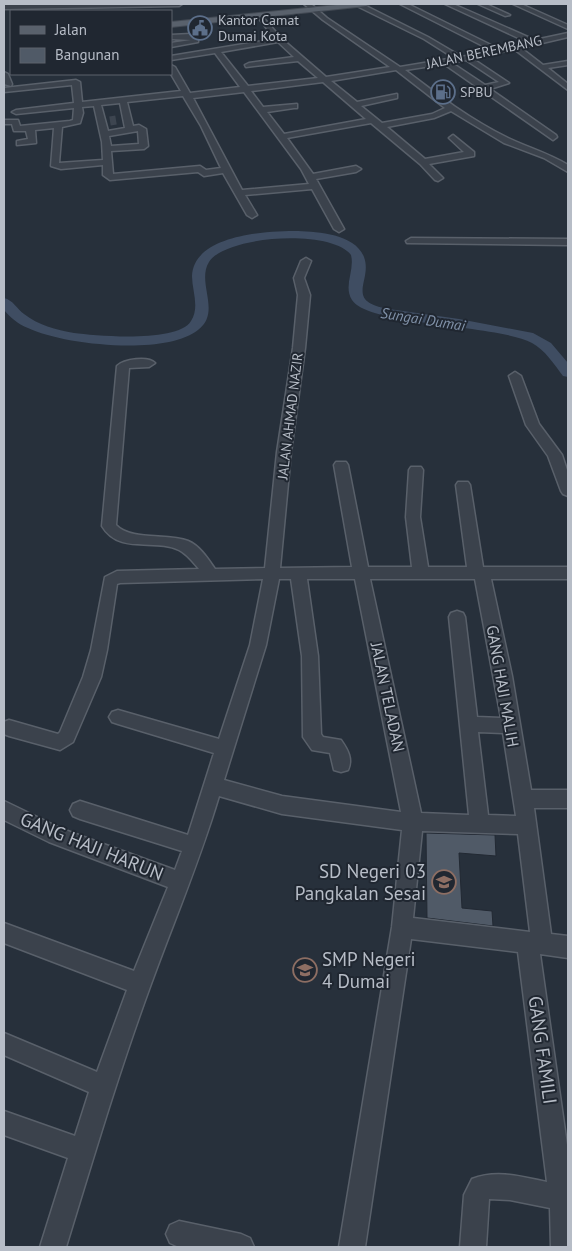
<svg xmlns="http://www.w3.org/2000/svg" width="572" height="1251" font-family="'PT Sans',sans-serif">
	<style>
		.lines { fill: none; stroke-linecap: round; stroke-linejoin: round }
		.river { fill: #3f4d62; fill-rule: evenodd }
		.building { fill: #505a67; stroke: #222933 }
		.minor-tunnel { stroke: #3d4550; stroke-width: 9; stroke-dasharray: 9 4.5; stroke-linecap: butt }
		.minor-casing { stroke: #59606a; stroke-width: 3 }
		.major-casing { stroke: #444b55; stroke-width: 2 }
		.minor { fill: #3b424c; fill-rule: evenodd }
		.major { fill: #59616c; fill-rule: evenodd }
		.labels { text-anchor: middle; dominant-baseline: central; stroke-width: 4; stroke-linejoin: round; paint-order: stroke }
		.far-poi-label { font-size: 14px; fill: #b7bdc7; stroke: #202731; text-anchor: start }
		.far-street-label { font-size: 14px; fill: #b7bdc7; stroke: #202731 }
		.far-water-label { font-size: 15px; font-style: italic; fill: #8293aa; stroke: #202731 }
		.street-label { font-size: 16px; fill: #b7bdc7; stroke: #202731 }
		.near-street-label { font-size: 19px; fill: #b7bdc7; stroke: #202731 }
		.near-poi-label { font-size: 19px; fill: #b7bdc7; stroke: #202731; text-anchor: end }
	</style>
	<rect width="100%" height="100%" fill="#27303b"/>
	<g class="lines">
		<path class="river" d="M298,231C319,232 355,234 364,257C373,281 343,301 389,309L459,319L533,333L551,343L568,363V377L563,376C554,364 545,350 532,343C496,324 369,326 352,300C343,286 355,270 351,255C332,229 226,235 209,262C196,283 222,312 198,330C166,356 63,345 28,328C18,324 11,318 4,310V298C13,300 17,309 24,314C38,325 56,330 74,333C97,336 178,343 191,321C200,307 192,291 192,276C194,234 268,231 298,231Z"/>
	</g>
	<polygon class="building" points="426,833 495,835 496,856 459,853 462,908 492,911 493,926 427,918"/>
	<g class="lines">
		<polyline class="minor-tunnel" points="110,121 116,120"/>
		<g class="minor-casing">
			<g id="minor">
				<polygon points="80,4 182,4 179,6 4,9 4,5"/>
				<path d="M304,4H311L327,18L400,67L454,58L424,39L357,6V4H362L428,37L462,57L491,50L400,4H408L499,49L527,42L445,4H453L535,40L568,33V37L521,48L543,65L568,61V65L548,68L568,84V90L514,49L473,59L509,83L490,89L556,135L557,137L553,140L444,64L405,70C438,95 471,120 508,138C529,148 548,153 568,165V172L544,158L504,143L451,111L434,118L387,127L425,159L464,152L449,138L453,135L474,152V156L429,164L443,178L438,181L435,180L420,164L371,123L287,138L313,174L356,166L361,169L356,172L316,179L344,229L339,232L334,229L312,189L245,195L257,215L252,218L247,215L223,173L204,176L198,172L110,180L103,175V165L61,169L51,166L54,128L35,130L36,143L17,145V141L28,139L26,131H14L12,124H4V120H18L20,126L70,121L73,120L74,108L16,114L12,112L16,110L74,103L72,85L4,92V88L76,80L80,82L82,102L181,91L171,74V65L175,67L190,93L240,87L215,53L171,60V56L275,39L257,16L260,14L282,39L326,77L390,67L323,20ZM278,42L294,57L249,63L245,65L246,67L298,61L318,78L248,86L221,52ZM466,60L499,82L485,85L452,63ZM396,70L445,108L432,114L382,123L361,106L397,98V94L357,102L331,81ZM323,82L366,119L284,134L267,112L294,108H297V104L263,107L251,91ZM244,92L301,169L309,184L242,190L193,98ZM183,96L201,126L221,168L206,170L200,166L113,174L111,151L144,149L148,146L146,129L139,125L133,126L127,102ZM120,103L125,128L108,131L101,105ZM94,106L102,142L103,160L59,163L62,127L80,123L83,113L82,107ZM138,131L139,144L111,146L109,136Z"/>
				<polygon points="478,4 486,4 510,15 505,16"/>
				<polygon points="513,4 521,4 568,25 568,29"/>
				<polygon points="191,34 198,40 198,42 171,47 171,43 191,40 171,39 171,35"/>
				<polygon points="4,72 8,74 12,84 11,86 4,84"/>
				<polygon points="411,238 568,239 568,245 407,243 406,241"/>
				<path d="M306,258L311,261L304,278L310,295L305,348L291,452L280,568L352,567L334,465L336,462H346L348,465L368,567H412L406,517L409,470L411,467H421L423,470L420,517L428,567H467L456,485L458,482H468L470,485L483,567H568V579H491L512,676L531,790H568V808H534L551,934L568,936V958L540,954L568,1152V1247H551L550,1208L510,1200L489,1199L486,1247H460L464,1195L472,1179C497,1169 523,1177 547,1182L518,952L411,939L365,1247H339L392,927L402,830L282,814L219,796C200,860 174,921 151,984C119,1071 93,1159 66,1247H40L68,1158L4,1135V1111L75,1136L89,1092L4,1055V1033L97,1072L127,990L4,943V923L134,971L168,887L49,842L4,820V801L62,829L175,870L182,851L80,819L73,816L70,810L73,804L80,801L188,835L214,753L118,724L112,722L109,717L112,712L118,710L219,739L250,645L263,579L120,583L117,584L107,650L101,677L73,742L60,750L9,736L4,734V722L9,720L58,734L60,732L83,677L91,650L105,577L117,571L199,569C193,562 187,554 179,550C155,538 119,555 102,526L117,366C124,359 148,356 155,363L149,367L129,368L116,525C131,541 168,533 188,541C200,546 208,559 215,569L265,568L277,452L293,348L298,295L294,278L301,261ZM279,579H291L302,656L303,737L312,750L330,753L334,770L341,772L348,770C353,759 348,750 341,740L323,737L321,734L318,656L307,579H355L401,812L282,796L224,780L266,645ZM370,579H475L501,718L477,717L465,617L463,613L457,611L451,613L449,617L469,815L421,813ZM478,732L503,733L516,816L488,815ZM422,831L518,834L530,932L413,918Z"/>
				<polygon points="515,372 521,376 539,424 562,455 568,473 568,496 563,494 561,491 548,456 526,425 509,376"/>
				<polygon points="179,1221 241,1234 250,1238 254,1247 179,1247 170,1243 166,1234 170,1225"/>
			</g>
		</g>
		<g class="major-casing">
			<polygon id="major" points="346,4 370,4 366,6 171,27 171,22"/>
		</g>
		<use href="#minor" class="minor"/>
		<use href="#major" class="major"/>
	</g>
	<defs>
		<g id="civic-ring" transform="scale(1.25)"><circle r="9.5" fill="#202731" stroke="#5c6f8a" stroke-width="1.5"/><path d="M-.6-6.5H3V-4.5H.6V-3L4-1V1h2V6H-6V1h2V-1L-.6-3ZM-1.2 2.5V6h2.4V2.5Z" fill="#5c6f8a"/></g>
		<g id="fuel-ring" transform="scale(1.25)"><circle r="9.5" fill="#202731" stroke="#5c6f8a" stroke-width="1.5"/><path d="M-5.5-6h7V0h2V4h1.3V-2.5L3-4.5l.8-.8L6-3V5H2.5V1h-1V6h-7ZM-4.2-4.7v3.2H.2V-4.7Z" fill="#5c6f8a"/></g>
		<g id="school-ring" transform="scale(1.25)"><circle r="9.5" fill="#202731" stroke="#8d6e63" stroke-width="1.5"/><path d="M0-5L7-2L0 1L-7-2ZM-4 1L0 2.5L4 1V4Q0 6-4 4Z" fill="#8d6e63"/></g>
	</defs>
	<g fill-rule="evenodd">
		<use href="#civic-ring" x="200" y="28"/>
		<use href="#fuel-ring" x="443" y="92"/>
		<use href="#school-ring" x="444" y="882"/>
		<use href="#school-ring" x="305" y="970"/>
	</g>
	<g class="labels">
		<g class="far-poi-label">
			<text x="218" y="20">Kantor Camat<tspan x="218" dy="16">Dumai Kota</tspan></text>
			<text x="460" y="92">SPBU</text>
		</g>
		<g class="far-street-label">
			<text transform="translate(484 52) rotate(-12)">JALAN BEREMBANG</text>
			<text transform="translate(290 416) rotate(-83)">JALAN AHMAD NAZIR</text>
		</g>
		<g class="far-water-label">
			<text transform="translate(423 319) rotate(9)">Sungai Dumai</text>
		</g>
		<g class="street-label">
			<text transform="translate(503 686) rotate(80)">GANG HAJI MALIH</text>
			<text transform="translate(388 697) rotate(78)">JALAN TELADAN</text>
		</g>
		<g class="near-street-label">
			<text transform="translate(92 846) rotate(22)">GANG HAJI HARUN</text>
			<text transform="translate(543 1050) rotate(82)">GANG FAMILI</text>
		</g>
		<g class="near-poi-label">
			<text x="426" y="871">SD Negeri 03<tspan x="426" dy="22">Pangkalan Sesai</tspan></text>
			<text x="322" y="959" text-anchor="start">SMP Negeri<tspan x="322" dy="22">4 Dumai</tspan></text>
		</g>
	</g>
	<rect width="572" height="1251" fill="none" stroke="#b7bdc7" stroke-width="10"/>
	<rect x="10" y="10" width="162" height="65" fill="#202731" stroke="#5c636d"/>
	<rect x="20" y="26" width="25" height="8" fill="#59616c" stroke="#5c636d"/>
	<text x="55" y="35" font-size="15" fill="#b7bdc7">Jalan</text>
	<rect x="20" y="48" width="25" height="15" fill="#505a67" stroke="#5c636d"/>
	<text x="55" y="60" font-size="15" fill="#b7bdc7">Bangunan</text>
</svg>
